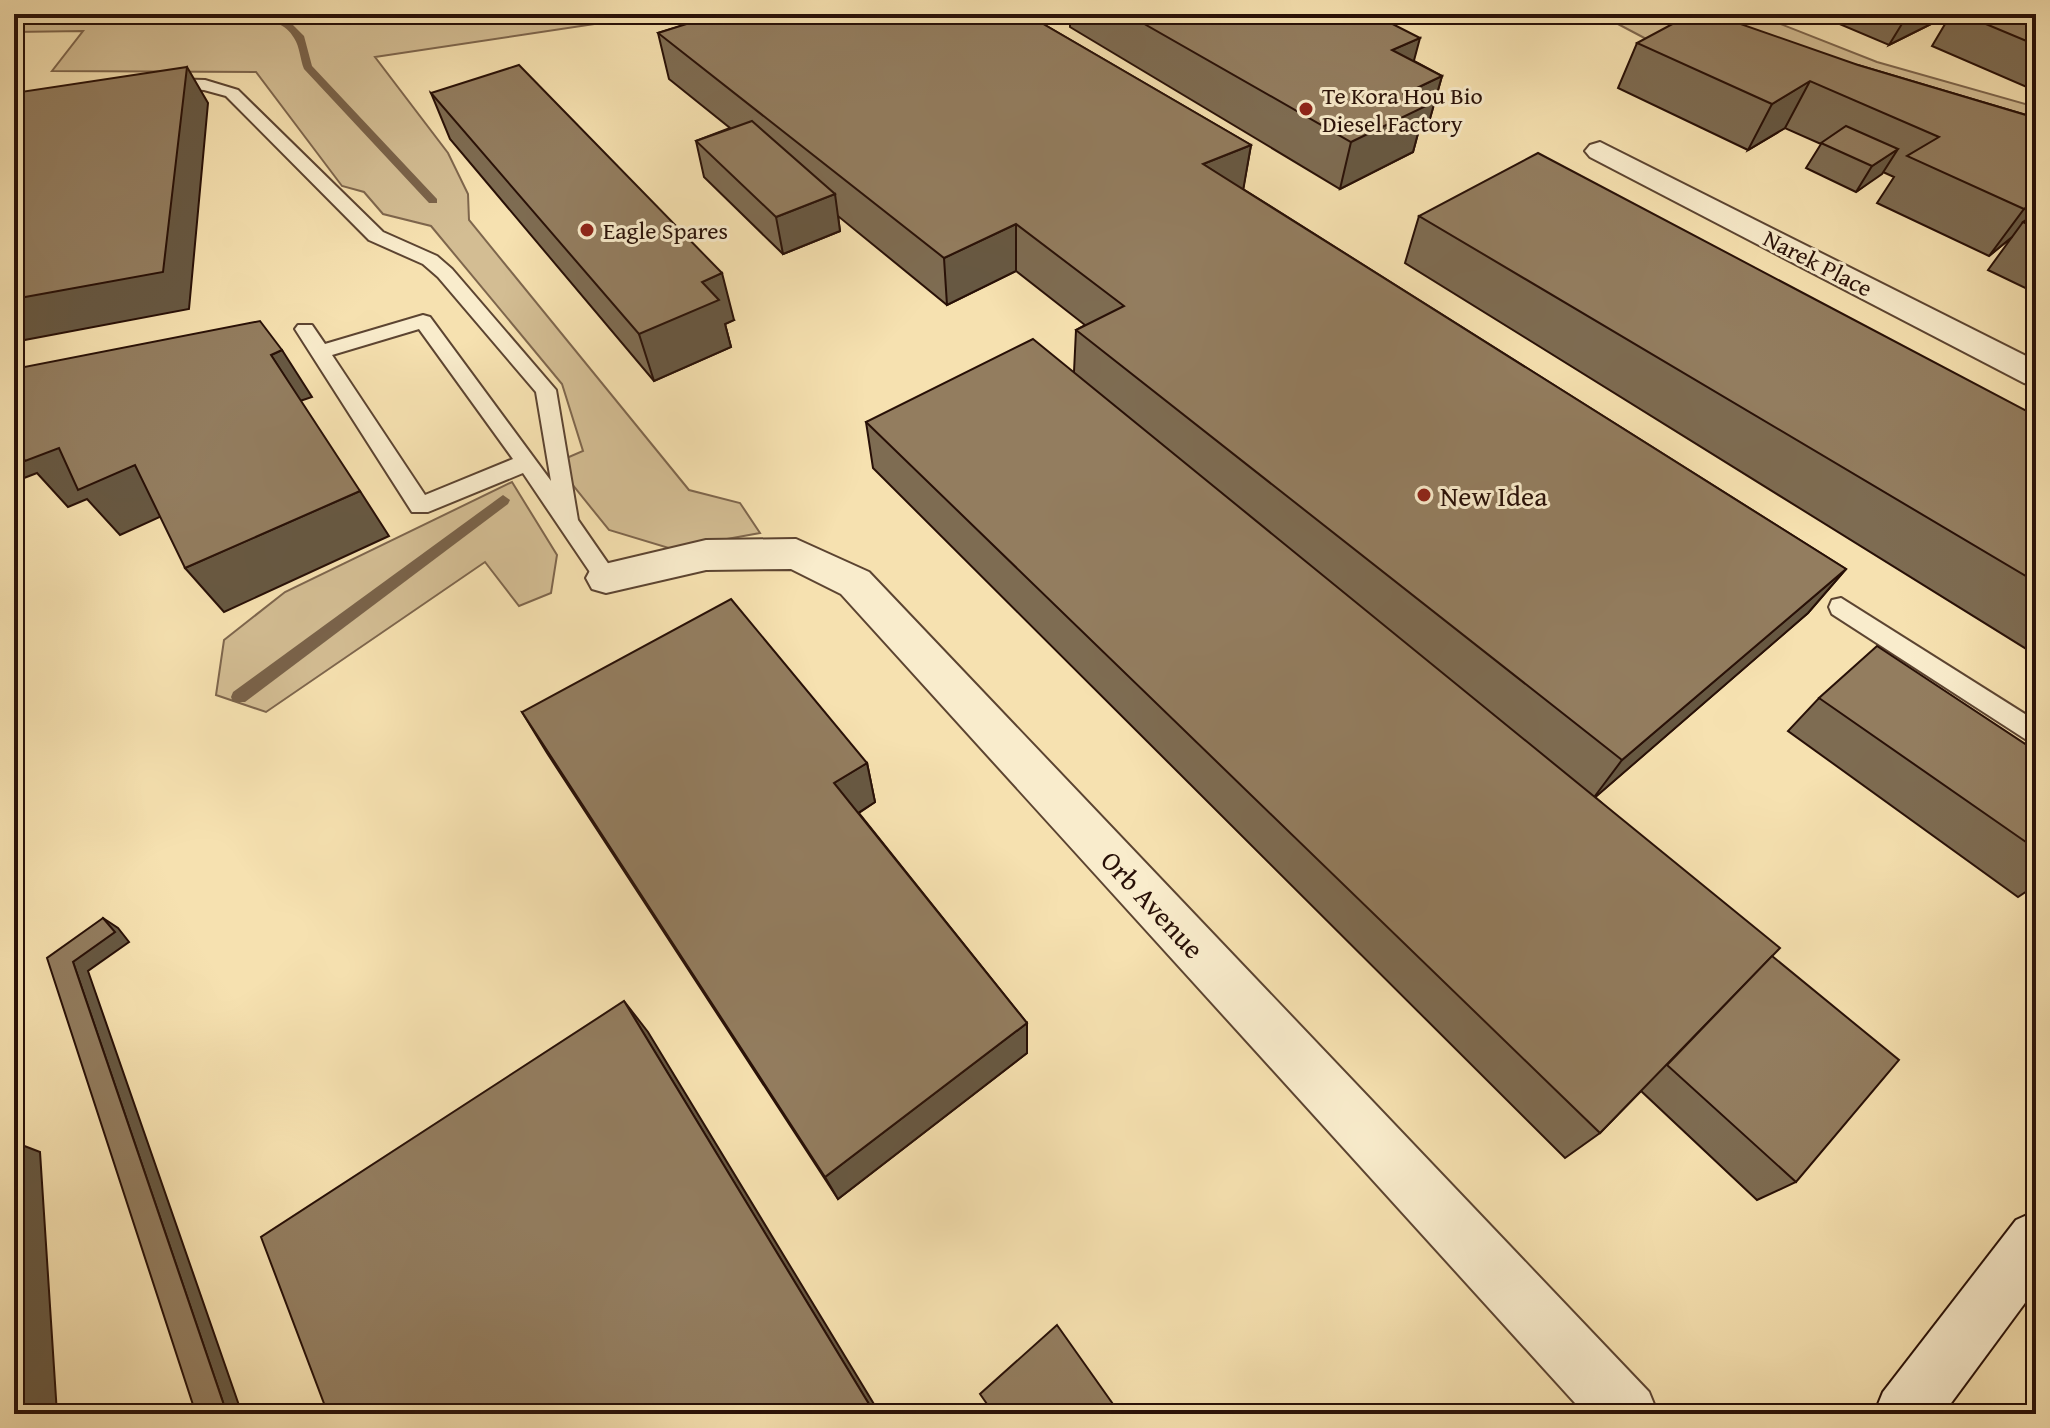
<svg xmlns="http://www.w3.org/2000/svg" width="2050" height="1428" font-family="'Gentium Book Plus',serif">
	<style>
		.green { fill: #d3bd93; stroke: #7e664d; stroke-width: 2 }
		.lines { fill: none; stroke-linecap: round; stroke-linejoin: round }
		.stream { fill: #7a634a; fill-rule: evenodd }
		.lane-casing { stroke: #5c4431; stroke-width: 4 }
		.street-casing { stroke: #5c4431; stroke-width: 4 }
		.secondary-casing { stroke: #281007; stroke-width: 4 }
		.lane { fill: #f9eccc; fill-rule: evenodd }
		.street { fill: #f9eccc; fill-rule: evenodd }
		.secondary { fill: #f9eccc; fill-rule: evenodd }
		.wall { fill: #7e6c52; stroke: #281007; stroke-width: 2 }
		.shaded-wall { fill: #675842; stroke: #281007; stroke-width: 2 }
		.building { fill: #937d5f; stroke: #281007; stroke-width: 2 }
		.poi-dot { fill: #8f2418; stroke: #f9eccc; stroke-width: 3 }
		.labels { text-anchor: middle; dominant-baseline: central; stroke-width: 6; stroke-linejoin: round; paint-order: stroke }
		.far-poi-label { font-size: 24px; fill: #281007; stroke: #f9eccc; text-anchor: start }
		.far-street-label { font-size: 24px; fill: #281007; stroke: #f9eccc }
		.poi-label { font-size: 28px; fill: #281007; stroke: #f9eccc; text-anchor: start }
		.street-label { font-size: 28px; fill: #281007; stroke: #f9eccc }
	</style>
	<rect width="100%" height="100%" fill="#f6e1b0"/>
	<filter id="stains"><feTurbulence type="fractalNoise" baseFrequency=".0025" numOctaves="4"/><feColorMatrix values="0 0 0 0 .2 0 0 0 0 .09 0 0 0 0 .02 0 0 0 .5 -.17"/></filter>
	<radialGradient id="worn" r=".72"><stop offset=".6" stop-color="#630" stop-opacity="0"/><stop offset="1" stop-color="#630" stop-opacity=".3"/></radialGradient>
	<g class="green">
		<polygon points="14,14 661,14 375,57 448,153 468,194 469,220 689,490 740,503 760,533 672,549 609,530 555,463 583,451 562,384 431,226 383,214 364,192 342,186 256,72 52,71 83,31 14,32"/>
		<polygon points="1599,14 1755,14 1877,62 2036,107 2036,169 1669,51"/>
		<polygon points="512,482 557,555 551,593 519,606 485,562 266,712 216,695 224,640 285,592"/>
	</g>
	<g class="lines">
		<g class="stream">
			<path d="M230,14L293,17L356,14L351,17L290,22L304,36L312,66L437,199V203H429L304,69C300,59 300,47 294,38C283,17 255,19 235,17Z"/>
			<polygon points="503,495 510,500 508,504 245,702 233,702 231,697 233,692"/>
		</g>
		<g class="lane-casing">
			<g id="lane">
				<path d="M165,79L205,80L238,90L383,232L437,256L452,269L556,390L578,520L614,572L618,578L614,584L606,587L598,584L523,473L428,512H412L295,329L298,325H312L325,344L423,315L430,317L551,481L536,392L438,277L423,264L369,240L226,96L204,90L159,87L157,84ZM419,329L513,459L425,495L332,355Z"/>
				<polygon points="1841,598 2036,721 2036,746 1832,614 1829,607 1832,600"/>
			</g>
		</g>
		<g class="street-casing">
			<g id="street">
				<polygon points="1600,142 2036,361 2036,386 2024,383 1590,157 1585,151 1590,145"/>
				<polygon points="796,539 869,572 1649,1392 1658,1414 1585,1414 841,594 791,569 706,570 606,593 592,589 586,578 592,567 706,540"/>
			</g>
		</g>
		<g class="secondary-casing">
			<polygon id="secondary" points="2036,1211 2036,1288 1943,1414 1874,1414 1883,1392 2016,1220"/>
		</g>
		<use href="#lane" class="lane"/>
		<use href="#street" class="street"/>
		<use href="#secondary" class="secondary"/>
	</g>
	<g class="wall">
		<polygon points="710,14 1026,14 1251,145 1243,189 1846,569 1808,613 1595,797 1772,956 1796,1182 1757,1200 1641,1091 1600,1133 1565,1158 873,468 866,422 1074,372 1076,330 1085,325 1016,271 947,305 838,216 840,231 783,254 704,177 696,141 730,128 669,79 658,33 711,17"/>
		<polygon points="1070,14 1373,14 1414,61 1442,76 1429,122 1420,126 1413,152 1340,189 1070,27"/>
		<polygon points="1833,14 1951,14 1889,45 1830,20"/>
		<polygon points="1951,14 2036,14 2036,91 1932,46"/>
		<polygon points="1637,43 1858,65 2036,118 2036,293 1988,270 2012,237 1989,256 1877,203 1894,177 1883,172 1856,192 1806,168 1821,144 1785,128 1748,150 1618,88"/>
		<polygon points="431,93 734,320 725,324 731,347 654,381 450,139"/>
		<polygon points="1419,216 2036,416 2036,655 1405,263"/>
		<polygon points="1819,698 2036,751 2036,885 2018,897 1788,731"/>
		<polygon points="522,712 867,763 875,802 859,813 1027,1023 1027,1053 838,1199 547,753"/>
	</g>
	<g class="shaded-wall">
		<polygon points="1908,14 1951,14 1889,45"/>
		<polygon points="1420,38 1408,83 1392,50"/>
		<polygon points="187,67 208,103 189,309 14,342 14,299"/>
		<polygon points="1442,76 1429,122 1420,126 1413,152 1340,189 1351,142 1404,94"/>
		<polygon points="1810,81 1785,128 1748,150 1772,104"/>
		<polygon points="1251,145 1243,191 1203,164"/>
		<polygon points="1898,149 1882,174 1856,192 1872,166"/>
		<polygon points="835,194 840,231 783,254 776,217"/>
		<polygon points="2036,200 2036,218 2023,222 2012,237 1989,256 2024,209"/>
		<polygon points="1016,224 1016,271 947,305 944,258"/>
		<polygon points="722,273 734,320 725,324 731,347 654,381 639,334 702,282"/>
		<polygon points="282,350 312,397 300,401 271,355"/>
		<polygon points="14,431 59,448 135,465 173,511 120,535 87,499 68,507 37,473 24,478 14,468"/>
		<polygon points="360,491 389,536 224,612 185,568"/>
		<polygon points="1846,569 1808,613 1592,800 1622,760"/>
		<polygon points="867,763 875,802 844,822 834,783"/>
		<polygon points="103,918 118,928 129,942 88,971 242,1414 227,1414 73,962"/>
		<polygon points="624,1001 648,1032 880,1414 875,1414"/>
		<polygon points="1027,1023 1027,1053 838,1199 825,1177"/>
		<polygon points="14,1142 40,1152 57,1414 14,1414"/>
	</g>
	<g class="building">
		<polygon points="718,14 1026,14 1251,145 1203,164 1846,569 1622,760 1076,330 1124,306 1016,224 944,258 658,33"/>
		<polygon points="1127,14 1373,14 1420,38 1392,50 1442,76 1404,94 1426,106 1351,142"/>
		<polygon points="1691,14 1712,14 1858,65 2036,118 2036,200 2024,209 1907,156 1939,137 1810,81 1772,104 1637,43"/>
		<polygon points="1962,14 2036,14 2036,45"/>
		<polygon points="519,65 722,273 702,282 719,300 639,334 431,93"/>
		<polygon points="187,67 163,272 14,299 14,93"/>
		<polygon points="752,121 835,194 776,217 696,141"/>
		<polygon points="1846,126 1898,149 1872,166 1821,143"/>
		<polygon points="1538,153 2036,416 2036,582 1419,216"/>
		<polygon points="2036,213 2036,228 2023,222"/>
		<polygon points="260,321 282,350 271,355 360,491 185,568 135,465 78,490 59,448 25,461 14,438 14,369"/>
		<polygon points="1033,339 1780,948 1600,1133 866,422"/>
		<polygon points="731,599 867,763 834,783 1027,1023 825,1177 522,712"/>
		<polygon points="1877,646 2036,751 2036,849 1819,698"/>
		<polygon points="103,918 115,932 73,962 227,1414 196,1414 47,958"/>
		<polygon points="1772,956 1899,1060 1796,1182 1667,1065"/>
		<polygon points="624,1001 875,1414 328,1414 261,1237"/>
		<polygon points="1057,1325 1120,1414 994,1414 980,1394"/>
	</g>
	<g class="poi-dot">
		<circle cx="1306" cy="109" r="8"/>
		<circle cx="587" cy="230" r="8"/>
		<circle cx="1424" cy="495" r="8"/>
	</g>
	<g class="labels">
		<g class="far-poi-label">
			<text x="1322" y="95">Te Kora Hou Bio<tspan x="1322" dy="28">Diesel Factory</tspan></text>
			<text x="603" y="230">Eagle Spares</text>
		</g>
		<g class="far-street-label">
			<text transform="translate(1818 263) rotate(27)">Narek Place</text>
		</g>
		<g class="poi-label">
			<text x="1440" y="495">New Idea</text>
		</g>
		<g class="street-label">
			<text transform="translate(1153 904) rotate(47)">Orb Avenue</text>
		</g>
	</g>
	<rect width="2050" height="1428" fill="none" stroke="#f6e1b0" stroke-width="48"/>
	<rect x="16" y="16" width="2018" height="1396" fill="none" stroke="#281007" stroke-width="4"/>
	<rect x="24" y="24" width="2002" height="1380" fill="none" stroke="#281007" stroke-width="2"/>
	<rect width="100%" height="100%" filter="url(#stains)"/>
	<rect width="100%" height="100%" fill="url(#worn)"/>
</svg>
